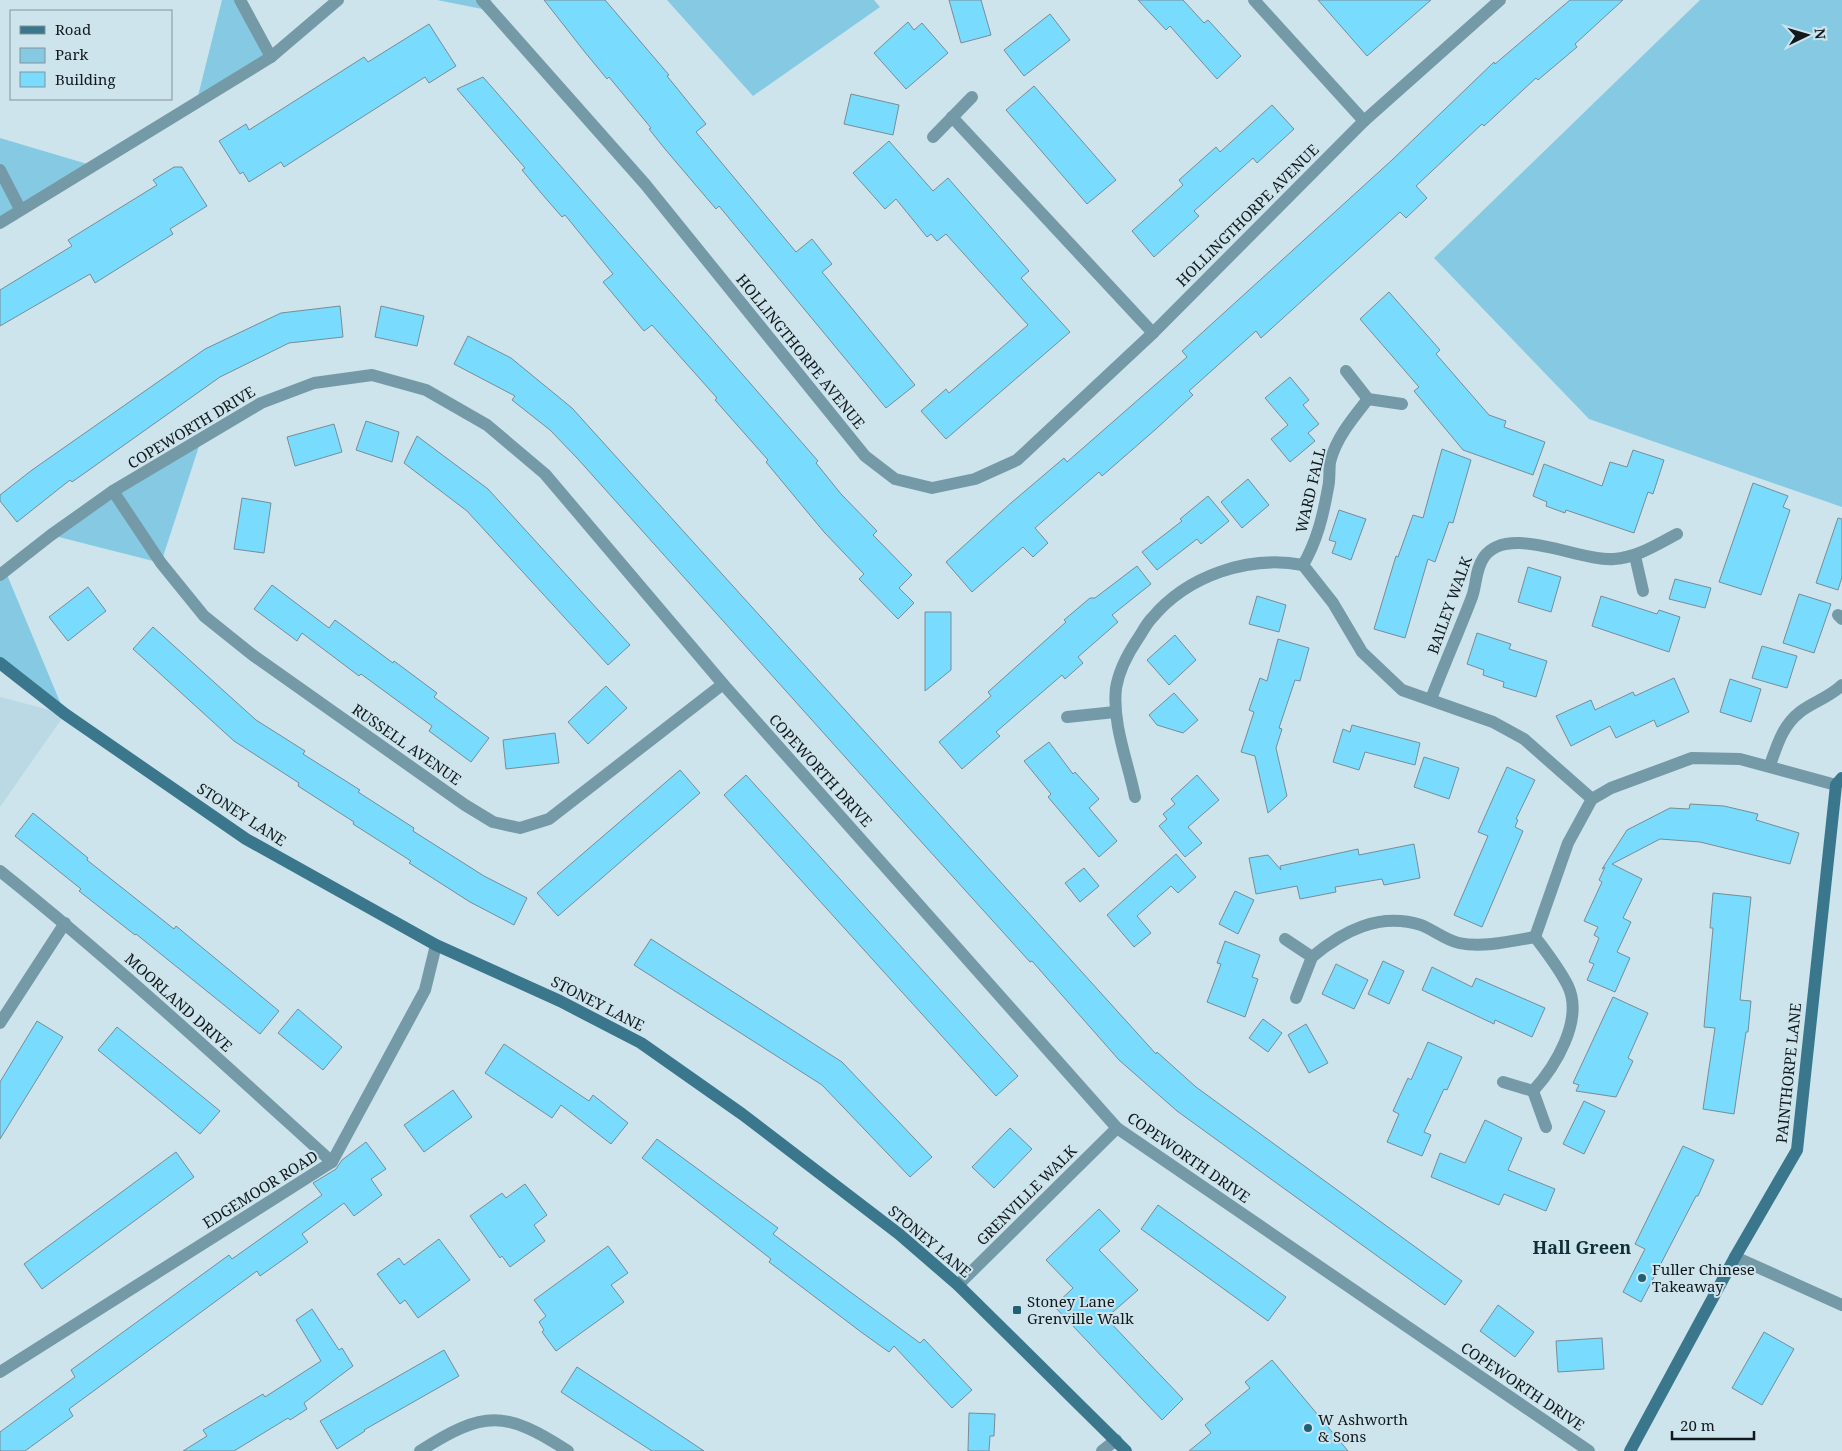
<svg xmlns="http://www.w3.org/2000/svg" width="1842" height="1451" font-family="'Noto Serif',serif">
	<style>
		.built { fill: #bad9e4 }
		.green { fill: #85cae2 }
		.building { fill: #79dbfd; stroke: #788d95 }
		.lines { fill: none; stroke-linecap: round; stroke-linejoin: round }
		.street { stroke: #749aa8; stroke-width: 12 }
		.secondary { stroke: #3a778c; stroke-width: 12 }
		.poi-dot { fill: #1f6075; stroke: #cde4ec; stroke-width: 2 }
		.labels { text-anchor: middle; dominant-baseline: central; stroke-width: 4; stroke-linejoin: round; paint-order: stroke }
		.street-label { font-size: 15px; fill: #11191c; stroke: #cde4ec }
		.poi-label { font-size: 15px; fill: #11191c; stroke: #cde4ec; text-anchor: start }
		.quarter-label { font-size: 18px; font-weight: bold; fill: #102e38; stroke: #cde4ec }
	</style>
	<rect width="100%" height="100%" fill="#cde4ec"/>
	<polygon class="built" points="0,697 65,714 0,807"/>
	<g class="green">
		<polygon points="222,0 240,0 271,57 196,104"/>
		<polygon points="437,0 491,0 492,11"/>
		<polygon points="667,0 874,0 880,7 753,96"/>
		<polygon points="1700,0 1842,0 1842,507 1589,419 1434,258"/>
		<polygon points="0,138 94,166 0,223"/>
		<polygon points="201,440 161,563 51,535"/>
		<polygon points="5,570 65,714 0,663 0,575"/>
	</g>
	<g class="building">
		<polygon points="544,0 605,0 669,75 667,76 706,124 696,132 796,252 812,239 832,264 822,272 915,385 886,408 719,206 716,209 665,149 649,129 651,128 609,77 607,79 584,51"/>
		<polygon points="949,0 981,0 991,35 961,43"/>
		<polygon points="1138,0 1183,0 1204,23 1208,20 1241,56 1217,79 1170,26 1166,30"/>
		<polygon points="1318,0 1431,0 1367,56"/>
		<polygon points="1570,0 1623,0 1575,44 1577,47 1538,80 1536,78 1484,126 1482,124 1416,186 1427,198 1406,218 1400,212 1261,338 1256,331 1189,391 1193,395 1156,429 1102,476 1099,472 1035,528 1048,543 1033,557 1023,547 972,592 946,562 1011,503 1064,458 1067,462 1187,357 1182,351 1392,160 1494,62 1495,64"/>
		<polygon points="1050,14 1070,40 1024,76 1004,50"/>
		<polygon points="908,22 914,30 922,23 948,53 906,89 874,53"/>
		<polygon points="429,24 456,66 429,83 425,77 284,167 281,162 249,182 243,172 240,174 219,141 246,124 249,130 364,57 368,62"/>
		<polygon points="483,77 818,461 816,463 841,494 877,531 873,535 912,575 899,588 914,603 898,619 859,579 864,574 824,532 766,462 768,460 715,400 717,398 652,325 644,331 603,282 613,274 565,215 562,217 542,194 522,170 525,168 457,89"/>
		<polygon points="1034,86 1116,180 1087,204 1006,110"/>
		<polygon points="851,94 899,105 893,135 844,124"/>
		<polygon points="1272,105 1294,129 1257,163 1253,158 1194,211 1199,216 1154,257 1132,231 1183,185 1179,180 1216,147 1220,152"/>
		<polygon points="889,141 933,191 948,178 1029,271 1021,278 1070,332 946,439 921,411 946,389 949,393 1028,325 946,234 937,241 931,234 927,237 896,199 885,209 853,173"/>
		<polygon points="174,167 182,167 207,206 170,229 173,234 95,283 90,274 0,326 0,290 72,246 68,240 157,185 153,180"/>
		<polygon points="1389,292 1440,350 1436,354 1489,415 1506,421 1504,427 1545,442 1533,475 1463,450 1414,391 1419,387 1360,319"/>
		<polygon points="340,306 343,337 289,343 220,377 72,482 70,480 17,522 0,501 0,495 32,470 205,349 281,313"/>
		<polygon points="381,306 424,316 417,346 375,337"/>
		<polygon points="468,336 511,358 572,408 1156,1054 1157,1052 1196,1087 1462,1281 1445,1305 1177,1111 1119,1060 1032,961 1030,962 898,816 577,458 550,430 512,400 515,396 454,364"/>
		<polygon points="1290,377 1309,400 1303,405 1319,424 1308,433 1315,441 1290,462 1271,439 1288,425 1265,398"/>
		<polygon points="366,421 399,432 392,462 356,450"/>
		<polygon points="334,424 342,452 295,466 287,437"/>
		<polygon points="417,436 488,489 630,645 608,665 467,511 404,463"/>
		<polygon points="1442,449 1471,460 1453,523 1449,522 1435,562 1428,559 1405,638 1374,629 1396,556 1398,557 1413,515 1423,518"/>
		<polygon points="1633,450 1664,460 1653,494 1648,492 1634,533 1566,510 1565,513 1546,506 1547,502 1533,496 1544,464 1602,486 1610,462 1627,467"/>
		<polygon points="1248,479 1269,505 1242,528 1221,502"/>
		<polygon points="1753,483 1788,496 1783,507 1790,510 1761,595 1719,582"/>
		<polygon points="1208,496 1229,521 1201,544 1197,539 1157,570 1142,552 1182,521 1180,519"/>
		<polygon points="242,498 271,503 264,553 234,549"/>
		<polygon points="1339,510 1366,519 1351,560 1332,553 1336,542 1329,540"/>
		<polygon points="1838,518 1842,519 1842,577 1838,590 1816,583"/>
		<polygon points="1137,566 1151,584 1112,615 1118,622 1078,657 1083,663 1065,679 1062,675 996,732 1000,736 962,769 939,742 991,696 988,692 1066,622 1064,620 1090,598 1095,598"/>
		<polygon points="1528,567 1561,577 1551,612 1518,602"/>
		<polygon points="1675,579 1711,588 1705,608 1669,599"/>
		<polygon points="272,585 329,628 335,620 393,663 394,661 437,693 434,697 489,738 471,762 429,731 432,726 361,674 359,676 302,633 297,641 254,609"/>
		<polygon points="88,587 106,611 68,641 49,617"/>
		<polygon points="1799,594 1831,604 1814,653 1783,643"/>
		<polygon points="1257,596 1286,605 1279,632 1249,624"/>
		<polygon points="1601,596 1657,614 1659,610 1680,617 1669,652 1592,626"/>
		<polygon points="925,612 951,612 951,670 925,691"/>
		<polygon points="153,627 256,720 305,751 303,754 360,790 358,792 414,828 413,831 484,876 527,898 514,925 470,902 409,863 411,861 353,824 354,822 298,786 299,783 234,741 133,649"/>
		<polygon points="1477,633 1511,644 1509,649 1547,661 1536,697 1503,687 1504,682 1483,675 1484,670 1467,664"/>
		<polygon points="1175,635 1196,660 1169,685 1147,660"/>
		<polygon points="1278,639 1309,648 1300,681 1295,680 1279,728 1282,729 1276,748 1287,796 1268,813 1255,756 1241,752 1254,712 1249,710 1260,678 1267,681"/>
		<polygon points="1762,646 1797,656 1787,688 1752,678"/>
		<polygon points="1674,678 1689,712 1657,727 1654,720 1616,738 1610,726 1571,746 1556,716 1591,700 1595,710 1633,692 1635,696"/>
		<polygon points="1730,679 1761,689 1751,722 1720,712"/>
		<polygon points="606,686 627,708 588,744 568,722"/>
		<polygon points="1174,693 1198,720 1183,733 1157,725 1149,715"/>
		<polygon points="1352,725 1420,743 1415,765 1365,752 1359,770 1333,762 1343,729 1350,732"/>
		<polygon points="555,733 559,763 506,769 503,740"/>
		<polygon points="1049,742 1073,774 1075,772 1099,799 1089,808 1117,841 1099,857 1048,797 1051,794 1024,761"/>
		<polygon points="1424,757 1459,768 1449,799 1414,787"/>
		<polygon points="1507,767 1535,780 1516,819 1518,820 1515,827 1523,831 1482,927 1454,915 1488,836 1478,832"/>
		<polygon points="680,770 700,793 558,916 537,893"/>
		<polygon points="746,775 1018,1076 996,1096 724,795"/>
		<polygon points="1197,775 1219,800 1188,827 1202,843 1185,857 1159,826 1167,819 1163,814 1175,804 1171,799"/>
		<polygon points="1690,804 1724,806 1758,814 1756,820 1799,833 1790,864 1700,842 1660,839 1612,864 1642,879 1623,918 1631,922 1617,952 1630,958 1615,992 1587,980 1594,964 1589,962 1599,938 1594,935 1598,927 1584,921 1602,882 1599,880 1605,867 1602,869 1627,830 1670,808 1689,809"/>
		<polygon points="33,813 88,858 87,860 174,929 176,926 279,1011 260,1034 136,934 135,935 79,891 81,889 15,836"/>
		<polygon points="1414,844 1420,878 1384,885 1382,879 1335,887 1336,892 1300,899 1297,886 1256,894 1249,858 1268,855 1281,870 1280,866 1358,849 1359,855"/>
		<polygon points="1176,854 1196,877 1178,893 1171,886 1137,916 1151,933 1134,947 1107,915"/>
		<polygon points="1084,868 1099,886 1080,902 1065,883"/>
		<polygon points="1235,891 1254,900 1238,934 1219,924"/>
		<polygon points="1713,893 1751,897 1740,1000 1751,1001 1748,1032 1746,1032 1734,1114 1703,1109 1715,1028 1704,1027 1713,928 1710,928"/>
		<polygon points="651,939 842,1062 932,1157 910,1177 822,1085 634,965"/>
		<polygon points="1225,941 1260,955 1252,977 1258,979 1245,1017 1207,1002 1221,964 1217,963"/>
		<polygon points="1383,961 1404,971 1389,1004 1368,994"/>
		<polygon points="1336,964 1368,980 1354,1009 1322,994"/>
		<polygon points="1432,967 1472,987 1476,978 1545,1008 1532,1037 1495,1020 1494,1024 1422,990"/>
		<polygon points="1613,997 1648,1013 1628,1058 1633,1061 1616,1097 1576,1091 1579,1085 1573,1083"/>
		<polygon points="298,1009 342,1047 323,1070 278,1033"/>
		<polygon points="1263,1019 1282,1033 1268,1052 1249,1038"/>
		<polygon points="37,1021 63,1037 0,1139 0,1082"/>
		<polygon points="1306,1024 1328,1063 1309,1073 1288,1035"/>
		<polygon points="117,1027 220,1111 200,1134 98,1050"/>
		<polygon points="1428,1042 1462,1057 1447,1090 1444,1089 1424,1132 1431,1135 1422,1156 1387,1142 1399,1114 1393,1111 1408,1078 1411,1080"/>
		<polygon points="504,1044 589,1101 593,1095 628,1123 611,1144 561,1105 552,1118 485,1073"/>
		<polygon points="453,1090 472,1117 424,1152 404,1125"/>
		<polygon points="1584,1101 1605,1111 1584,1154 1563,1144"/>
		<polygon points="1485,1120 1522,1138 1508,1170 1555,1189 1546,1211 1504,1194 1499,1205 1431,1177 1440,1153 1465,1163"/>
		<polygon points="1010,1128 1032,1149 994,1188 972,1167"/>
		<polygon points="657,1139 778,1228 773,1234 849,1291 920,1343 924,1339 972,1390 952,1408 894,1346 889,1352 861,1332 769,1262 771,1259 642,1158"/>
		<polygon points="366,1142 386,1169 371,1179 382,1195 354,1216 344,1203 302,1234 308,1242 260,1276 257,1271 69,1409 73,1416 25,1451 0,1451 0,1432 75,1377 71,1370 229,1255 232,1259 322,1195 313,1183 336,1169 342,1160"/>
		<polygon points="1683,1146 1714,1160 1698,1196 1696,1196 1641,1302 1623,1292 1645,1249 1635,1244"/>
		<polygon points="176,1152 194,1177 42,1289 24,1264"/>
		<polygon points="525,1184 547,1215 534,1225 545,1241 510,1267 502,1256 500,1258 470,1216 502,1193 506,1198"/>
		<polygon points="1158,1205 1286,1297 1268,1321 1141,1229"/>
		<polygon points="1099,1209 1120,1231 1099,1250 1138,1290 1106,1318 1183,1399 1162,1420 1054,1306 1073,1288 1046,1260"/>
		<polygon points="439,1239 470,1280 418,1318 405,1300 400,1304 377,1274 399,1258 404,1265"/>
		<polygon points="608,1246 628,1273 611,1285 624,1302 556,1351 542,1332 544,1330 539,1322 546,1316 534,1300"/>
		<polygon points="1498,1305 1534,1332 1515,1357 1480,1331"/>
		<polygon points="312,1309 339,1350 342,1348 353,1366 304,1403 307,1409 290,1420 288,1418 234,1451 183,1451 207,1436 203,1430 263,1394 265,1397 321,1361 296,1320"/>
		<polygon points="1764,1332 1794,1349 1762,1405 1732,1388"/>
		<polygon points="1602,1338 1604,1369 1558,1372 1556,1341"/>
		<polygon points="444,1350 459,1376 364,1430 365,1431 337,1449 320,1421"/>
		<polygon points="1272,1360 1348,1451 1189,1451 1211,1433 1205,1425 1250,1388 1245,1382"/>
		<polygon points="577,1367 650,1415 704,1451 652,1451 590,1411 561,1392"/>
		<polygon points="969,1413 995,1414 994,1436 990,1436 989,1451 968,1451"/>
	</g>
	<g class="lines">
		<g class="street">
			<polyline points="240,0 271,57"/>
			<polyline points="482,0 645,184 865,456 895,479 932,488 975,479 1017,460 1153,333 1364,121 1500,0"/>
			<polyline points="1254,0 1364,121"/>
			<polyline points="952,117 1153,333"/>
			<polyline points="933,137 972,97"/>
			<polyline points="0,170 20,209"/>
			<polyline points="0,223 271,57 338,0"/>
			<polyline points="1346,371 1368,399 1402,404"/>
			<polyline points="113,491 161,563 204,616 254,656 465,805 493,822 520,828 549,819 723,684"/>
			<polyline points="1635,556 1643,591"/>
			<path d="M1303,565C1317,541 1323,516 1328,488C1330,480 1329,470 1330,462C1336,438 1353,418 1368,399"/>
			<polyline points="0,575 51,535 113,491 261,403 314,383 372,375 426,390 487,425 545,474 723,684 1117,1128 1589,1451"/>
			<polyline points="1838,615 1842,619"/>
			<path d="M1431,699C1444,665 1459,631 1472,597C1477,583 1475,570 1484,557C1508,523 1580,562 1614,559C1638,557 1656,545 1677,534"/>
			<polyline points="1067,717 1115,712"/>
			<path d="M1770,765C1777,746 1782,726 1800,712C1813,702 1830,697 1842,685"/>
			<path d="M1135,797C1128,762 1112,724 1116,688C1119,670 1127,655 1137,640C1142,633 1146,624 1152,618C1188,575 1249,555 1303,565L1333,603L1362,652L1402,690L1493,722L1524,739L1592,799"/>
			<path d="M0,871C115,963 223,1063 332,1162"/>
			<polyline points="1535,937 1568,843 1592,799 1611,788 1692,758 1740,759 1836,785"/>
			<polyline points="1285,939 1312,957 1296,998"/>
			<path d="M1312,957C1343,931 1379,912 1421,925C1434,930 1445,940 1459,943C1483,948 1512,941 1535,937"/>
			<polyline points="0,1023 65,923"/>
			<polyline points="1503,1082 1533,1091 1546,1127"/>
			<path d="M1533,1091C1555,1067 1584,1020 1568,986C1559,968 1547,953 1535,937"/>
			<polyline points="1735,1257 1842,1305"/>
			<polyline points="958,1285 1117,1128"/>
			<polyline points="0,1372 332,1162 425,990 436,945"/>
			<path d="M420,1451C484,1410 505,1410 568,1451"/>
			<polyline points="1102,1451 1116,1440"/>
		</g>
		<g class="secondary">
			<polyline points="0,663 65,714 246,839 436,945 560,1001 641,1043 742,1114 899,1234 958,1285 1126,1451"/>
			<polyline points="1630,1451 1735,1257 1797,1150 1836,785 1842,778"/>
		</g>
	</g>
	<g class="poi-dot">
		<circle cx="1642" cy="1278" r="5"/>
		<rect x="1012" y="1305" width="10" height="10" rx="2.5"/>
		<circle cx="1308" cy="1428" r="5"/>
	</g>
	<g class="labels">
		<g class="street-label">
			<text transform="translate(1247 215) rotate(-45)">HOLLINGTHORPE AVENUE</text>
			<text transform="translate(801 351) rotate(51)">HOLLINGTHORPE AVENUE</text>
			<text transform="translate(191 427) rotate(-31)">COPEWORTH DRIVE</text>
			<text transform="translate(1310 490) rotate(-77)">WARD FALL</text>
			<text transform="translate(1449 605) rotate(-70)">BAILEY WALK</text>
			<text transform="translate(407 744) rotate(35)">RUSSELL AVENUE</text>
			<text transform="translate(821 770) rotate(48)">COPEWORTH DRIVE</text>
			<text transform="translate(242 814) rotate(33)">STONEY LANE</text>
			<text transform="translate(179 1002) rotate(42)">MOORLAND DRIVE</text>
			<text transform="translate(598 1003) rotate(27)">STONEY LANE</text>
			<text transform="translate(1788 1073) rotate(-84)">PAINTHORPE LANE</text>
			<text transform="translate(1189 1157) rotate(35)">COPEWORTH DRIVE</text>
			<text transform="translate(260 1189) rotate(-32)">EDGEMOOR ROAD</text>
			<text transform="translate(1026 1195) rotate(-45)">GRENVILLE WALK</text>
			<text transform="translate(930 1241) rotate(40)">STONEY LANE</text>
			<text transform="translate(1523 1386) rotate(34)">COPEWORTH DRIVE</text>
		</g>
		<g class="poi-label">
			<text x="1652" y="1269">Fuller Chinese<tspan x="1652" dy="17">Takeaway</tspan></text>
			<text x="1027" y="1301">Stoney Lane<tspan x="1027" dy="17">Grenville Walk</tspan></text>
			<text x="1318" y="1419">W Ashworth<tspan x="1318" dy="17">&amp; Sons</tspan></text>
		</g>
		<g class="quarter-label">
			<text x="1582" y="1247">Hall Green</text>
		</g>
	</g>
	<rect x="10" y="10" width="162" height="90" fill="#cde4ec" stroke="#829399"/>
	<rect x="20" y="26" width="25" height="8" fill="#3a778c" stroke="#829399"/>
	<text x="55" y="35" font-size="15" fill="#11191c">Road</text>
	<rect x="20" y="48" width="25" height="15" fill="#85cae2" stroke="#829399"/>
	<text x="55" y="60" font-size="15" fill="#11191c">Park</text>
	<rect x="20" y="72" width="25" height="15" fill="#79dbfd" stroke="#829399"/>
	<text x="55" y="85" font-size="15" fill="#11191c">Building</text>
	<g transform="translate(1807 35) rotate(85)" stroke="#cde4ec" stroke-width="4" paint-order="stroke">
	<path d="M0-4L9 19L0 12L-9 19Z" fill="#11191c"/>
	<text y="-8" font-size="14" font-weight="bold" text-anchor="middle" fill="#11191c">N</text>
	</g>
	<path d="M1672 1431v8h82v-8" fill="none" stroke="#11191c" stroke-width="2.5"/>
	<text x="1680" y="1431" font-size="15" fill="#11191c" stroke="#cde4ec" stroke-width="4" paint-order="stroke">20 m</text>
</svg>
